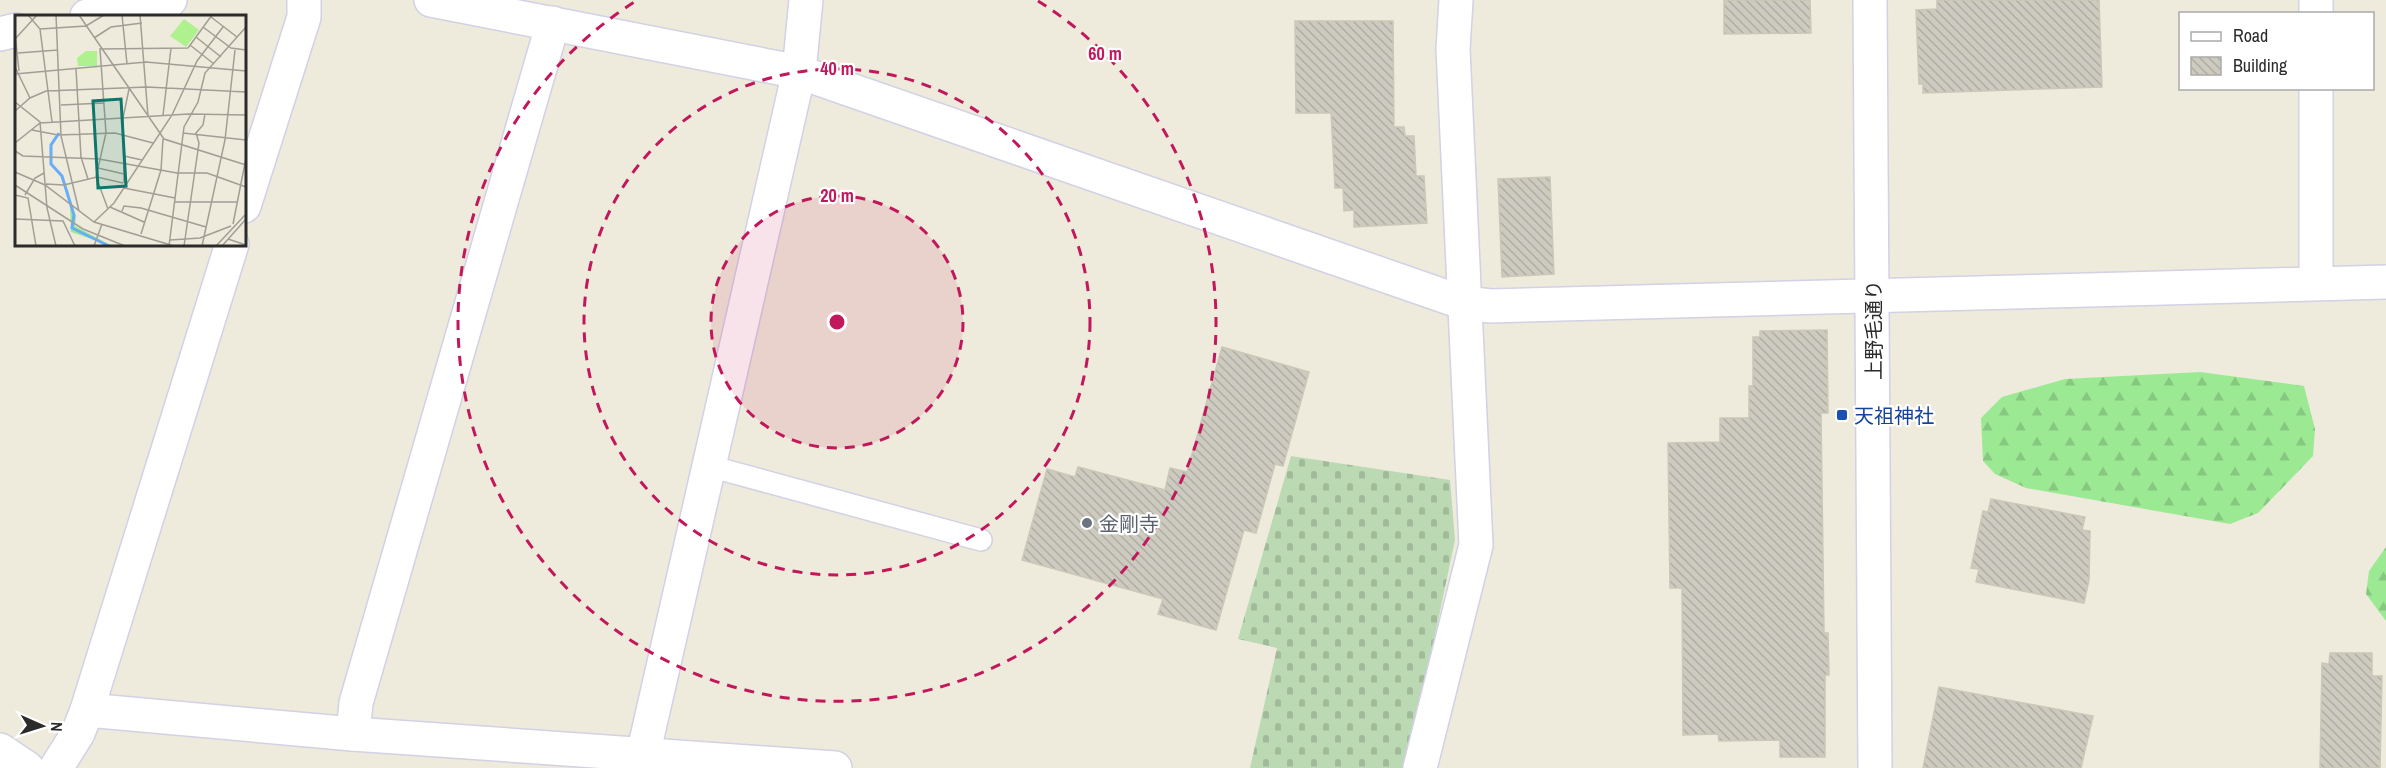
<svg xmlns="http://www.w3.org/2000/svg" width="2386" height="768" font-family="'Archivo Narrow','Noto Sans JP',sans-serif">
	<style>
		.forest { fill: url(#forest-firs) }
		.cemetery { fill: url(#cemetery-stones) }
		.building { fill: url(#building-back-hatch); stroke: #cac8b6; stroke-width: 1.5 }
		.lines { fill: none; stroke-linecap: round; stroke-linejoin: round }
		.service-casing { stroke: #d2d1e5; stroke-width: 24 }
		.minor-casing { stroke: #d2d1e5; stroke-width: 36 }
		.tertiary-casing { stroke: #d2d1e5; stroke-width: 36 }
		.service { stroke: #fff; stroke-width: 21 }
		.minor { stroke: #fff; stroke-width: 33 }
		.tertiary { stroke: #fff; stroke-width: 33 }
		.ring { fill: none; stroke: #c2185b; stroke-width: 3; stroke-dasharray: 10 8 }
		.transit-dot { fill: #1a4fb4; stroke: #fff; stroke-width: 2 }
		.worship-dot { fill: #6b7280; stroke: #fff; stroke-width: 2 }
		.labels { text-anchor: middle; dominant-baseline: central; stroke-width: 4.5; stroke-linejoin: round; paint-order: stroke }
		.street-label { font-size: 20px; fill: #2b2b2b; stroke: #fff }
		.transit-label { font-size: 20px; fill: #164399; stroke: #fff; text-anchor: start }
		.worship-label { font-size: 20px; fill: #5b616d; stroke: #fff; text-anchor: start }
		.inset-river { fill: none; stroke: #67adf8; stroke-width: 3 }
		.inset-road { fill: none; stroke: #a09e95; stroke-width: 1.5 }
		.view { fill: #0f766e; fill-opacity: 0.15; stroke: #0f766e; stroke-width: 3 }
		.inset-edge { fill: none; stroke: #2b2b2b; stroke-width: 3 }
		.centre { fill: #c2185b; stroke: #fff; stroke-width: 3 }
		.ring-label { font-size: 18px; text-anchor: middle; font-weight: bold; fill: #c2185b; stroke: #fff; stroke-width: 4.5; stroke-linejoin: round; paint-order: stroke }
	</style>
	<defs>
		<pattern id="forest-firs" width="22" height="20" patternUnits="userSpaceOnUse" patternTransform="scale(1.5)"><rect width="22" height="20" fill="#9ce994"/><path d="M5 1l3.5 6h-7zM16 11l3.5 6h-7z" fill="#87c880"/></pattern>
		<pattern id="cemetery-stones" width="16" height="16" patternUnits="userSpaceOnUse" patternTransform="scale(1.5)"><rect width="16" height="16" fill="#bbd9b2"/><path d="M2 7V4a2 2 0 0 1 4 0v3zM10 15v-3a2 2 0 0 1 4 0v3z" fill="#a1ba99"/></pattern>
		<pattern id="building-back-hatch" width="6" height="6" patternUnits="userSpaceOnUse" patternTransform="scale(1.5)"><rect width="6" height="6" fill="#cdcabf"/><path d="M-1 5l2 2M0 0l6 6M5-1l2 2" fill="none" stroke="#b0aea4"/></pattern>
	</defs>
	<rect width="100%" height="100%" fill="#eeebdc"/>
	<g class="forest">
		<polygon points="2200,372 2304,386 2315,429 2313,456 2258,513 2230,524 2026,488 1995,474 1983,461 1981,418 2002,397 2065,379"/>
		<polygon points="2386,547 2386,621 2366,594 2369,571"/>
	</g>
	<polygon class="cemetery" points="1291,456 1450,480 1455,540 1407,768 1250,768 1277,648 1238,639"/>
	<g class="building">
		<polygon points="1724,0 1810,0 1811,33 1724,34"/>
		<polygon points="1937,0 2099,0 2102,87 1923,93 1923,84 1919,84 1916,10 1937,9"/>
		<polygon points="1295,21 1393,21 1394,127 1404,127 1405,136 1414,136 1416,176 1424,176 1427,223 1354,227 1354,210 1344,211 1343,188 1335,188 1331,113 1296,113"/>
		<polygon points="1550,177 1554,274 1502,277 1498,179"/>
		<polygon points="1827,330 1828,413 1821,413 1824,633 1828,633 1829,675 1825,675 1825,757 1780,757 1780,740 1719,741 1718,734 1683,735 1682,588 1670,588 1668,443 1720,442 1720,418 1749,418 1749,386 1753,386 1753,337 1760,337 1760,331"/>
		<polygon points="1222,347 1309,372 1283,466 1275,464 1256,533 1244,530 1216,630 1158,614 1163,599 1022,560 1047,469 1075,477 1078,467 1165,490 1170,468 1187,472"/>
		<polygon points="1991,499 2085,517 2082,530 2090,531 2089,580 2084,603 1976,582 1979,569 1971,568 1983,511 1988,512"/>
		<polygon points="2330,653 2372,653 2372,676 2382,676 2380,768 2320,768 2322,663 2329,664"/>
		<polygon points="1939,687 2093,716 2081,768 1923,768"/>
	</g>
	<g class="lines">
		<g class="service-casing">
			<polyline id="service" points="709,466 981,540"/>
		</g>
		<g class="minor-casing">
			<g id="minor">
				<polyline points="431,0 799,72 1464,303 1491,306 2386,282"/>
				<polyline points="2316,14 2316,0"/>
				<polyline points="87,16 170,0"/>
				<polyline points="0,34 16,30"/>
				<polyline points="244,206 304,17 304,0"/>
				<polyline points="2316,283 2316,88"/>
				<polyline points="87,710 353,734 835,768"/>
				<polyline points="353,734 356,703 553,23"/>
				<polyline points="56,768 78,733 87,710 232,244"/>
				<polyline points="640,768 799,72 806,0"/>
				<polyline points="1420,768 1476,545 1453,49 1456,0"/>
			</g>
		</g>
		<g class="tertiary-casing">
			<g id="tertiary">
				<polyline points="1870,0 1875,768"/>
				<polyline points="0,750 27,768"/>
			</g>
		</g>
		<use href="#service" class="service"/>
		<use href="#minor" class="minor"/>
		<use href="#tertiary" class="tertiary"/>
	</g>
	<circle cx="837" cy="322" r="126" fill="#c2185b" fill-opacity=".12"/>
	<g class="ring">
		<circle cx="837" cy="322" r="126"/>
		<circle cx="837" cy="322" r="253"/>
		<path d="M1038 1A379 379 0 1 1 636 1"/>
	</g>
	<rect class="transit-dot" x="1836" y="409" width="12" height="12" rx="3"/>
	<circle class="worship-dot" cx="1087" cy="523" r="6"/>
	<g class="labels">
		<g class="street-label">
			<text transform="translate(1873 330) rotate(-90)">上野毛通り</text>
		</g>
		<g class="transit-label">
			<text x="1854" y="415">天祖神社</text>
		</g>
		<g class="worship-label">
			<text x="1099" y="523">金剛寺</text>
		</g>
	</g>
	<g transform="translate(15 15)">
		<rect width="231" height="231" fill="#eeebdc"/>
		<path d="M55,191L61,201L60,211L97,231L56,217Z" fill="#9ce994"/>
		<path d="M169,4L184,15L171,32L155,21ZM71,36H82V51H63L62,43Z" fill="#aff18f"/>
		<path class="inset-river" d="M44,118L36,130V149L47,161L59,200L57,213L94,231"/>
		<path class="inset-road" d="M13,0L25,14L37,107M41,0L46,121L64,196M64,0L149,124L231,150M107,0L112,49M125,0L133,101M196,2L222,22M188,12L216,33L231,35M25,14L71,11L89,0M0,19L4,56M181,22L206,42M79,23L96,12L127,8M0,24L22,0M175,30L199,49M173,33L197,0M3,38L43,35M0,52L15,83M61,54L66,142L73,164M0,59L131,47L231,56M0,87L25,107L32,193L41,231M46,90L89,88M0,96L15,83L31,76L132,72L231,77M148,100L156,33M17,115L43,120L100,118L138,128M168,118L231,125M0,128L25,108L174,99L231,100M0,136L8,141L84,144L162,158H192L231,172M109,141L127,145M83,153L109,159M0,157L30,170L79,207L159,231M109,168L108,103L114,74M31,169L49,170L82,162L108,168M0,170L68,214L110,231M109,173L160,183M0,180L13,183L21,231M10,180L20,163L29,158M160,187H222M95,192L129,207M93,194L81,162L91,118L85,34L173,33M107,196L109,191L126,193L191,212M0,204L48,206L60,231M79,207L99,188L157,100L182,46L208,12M218,209L231,143M126,219L146,155L148,124M213,224L231,230M155,225L185,223L216,211M79,231L87,209M154,231L169,112L183,87L190,58L231,12M169,231L184,128L181,118L188,110L190,99M187,231L210,125L220,35M201,231L231,199M207,231L231,204"/>
		<path class="view" d="M106,84L111,171L83,173L78,86Z"/>
		<rect width="231" height="231" class="inset-edge"/>
	</g>
	<circle cx="837" cy="322" r="9" class="centre"/>
	<g class="ring-label">
		<text x="1105" y="60">60 m</text>
		<text x="837" y="75">40 m</text>
		<text x="837" y="202">20 m</text>
	</g>
	<rect x="2179" y="12" width="195" height="78" fill="#ffffff" stroke="#aaaaaa" stroke-width="1.5"/>
	<rect x="2191" y="32" width="30" height="9" fill="#ffffff" stroke="#aaaaaa" stroke-width="1.5"/>
	<text x="2233" y="42" font-size="18" fill="#2b2b2b">Road</text>
	<rect x="2191" y="57" width="30" height="18" fill="url(#building-back-hatch)" stroke="#aaaaaa" stroke-width="1.5"/>
	<text x="2233" y="72" font-size="18" fill="#2b2b2b">Building</text>
	<g transform="translate(42 726) rotate(93)" stroke="#ffffff" stroke-width="4.5" paint-order="stroke">
	<path d="M0-4.5L10 22L0 15L-10 22Z" fill="#2b2b2b"/>
	<text y="-9" font-size="16" font-weight="bold" text-anchor="middle" fill="#2b2b2b">N</text>
	</g>
</svg>
